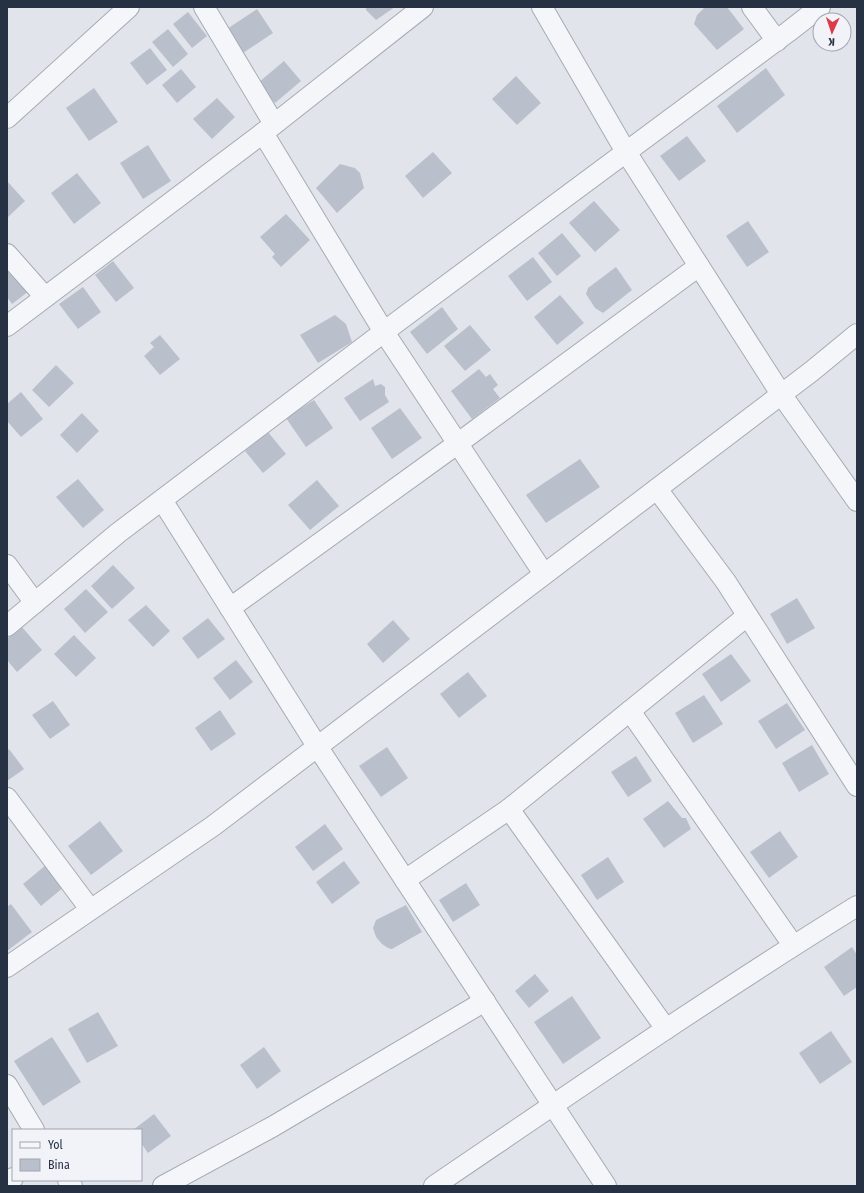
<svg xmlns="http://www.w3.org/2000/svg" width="864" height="1193" font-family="'Fira Sans Condensed',sans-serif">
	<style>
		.building { fill: #bac0cb }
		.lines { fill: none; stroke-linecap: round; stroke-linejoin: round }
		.street-casing { stroke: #a5abb6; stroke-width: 22 }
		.street { stroke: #f4f6f9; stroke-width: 20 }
	</style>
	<rect width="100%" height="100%" fill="#e1e4eb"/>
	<g class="building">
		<polygon points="366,7 395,7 376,20 366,10"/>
		<polygon points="705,7 727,7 744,29 717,50 694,24 697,15"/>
		<polygon points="257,9 273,33 243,53 227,29"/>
		<polygon points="188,12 207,36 192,48 173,24"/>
		<polygon points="168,29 188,54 173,67 152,42"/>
		<polygon points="150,48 167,70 147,85 130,63"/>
		<polygon points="284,61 301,81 275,103 258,83"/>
		<polygon points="766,68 785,95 737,133 717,106"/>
		<polygon points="181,69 196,87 177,103 162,85"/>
		<polygon points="516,76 541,103 517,125 492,99"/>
		<polygon points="94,88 118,122 89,141 66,108"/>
		<polygon points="217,98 235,117 212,139 193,119"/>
		<polygon points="687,136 706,161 679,181 660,156"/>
		<polygon points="148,145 171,181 143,199 120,163"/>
		<polygon points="433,152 452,173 423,198 405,176"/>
		<polygon points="340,164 355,168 360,173 364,188 337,213 316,188"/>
		<polygon points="77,173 101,203 74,224 51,193"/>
		<polygon points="7,181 25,201 7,218"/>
		<polygon points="594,201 620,230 595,252 569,223"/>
		<polygon points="286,214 310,240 281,267 272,257 275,254 260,237"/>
		<polygon points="748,221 769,252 747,267 726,236"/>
		<polygon points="562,233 581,256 557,276 538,253"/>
		<polygon points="533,257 552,282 527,301 508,276"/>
		<polygon points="113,261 134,288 116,302 95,275"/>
		<polygon points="7,263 29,291 12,304 7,297"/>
		<polygon points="616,267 632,290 603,313 595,308 586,294 588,288"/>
		<polygon points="83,287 101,312 78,329 59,304"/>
		<polygon points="560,295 584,323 557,345 534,317"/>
		<polygon points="442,307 458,329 427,354 410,332"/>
		<polygon points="335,315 346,324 352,342 318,363 300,335"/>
		<polygon points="470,325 491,350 465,371 444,346"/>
		<polygon points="160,335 180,359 160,375 144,356 154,347 150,343"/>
		<polygon points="56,365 74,383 49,407 32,390"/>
		<polygon points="479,369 486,377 490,374 498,385 493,389 500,398 472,419 451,391"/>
		<polygon points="373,379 375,386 381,384 385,387 385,395 389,402 360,421 344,398"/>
		<polygon points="21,392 43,419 21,437 7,421 7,404"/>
		<polygon points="314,400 333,428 306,447 286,418"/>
		<polygon points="400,408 422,438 392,459 371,428"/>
		<polygon points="82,413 99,431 77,453 60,435"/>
		<polygon points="268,432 286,454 263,473 245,451"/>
		<polygon points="580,459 600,487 546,523 526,495"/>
		<polygon points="78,479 104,510 83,528 56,497"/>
		<polygon points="317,480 339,506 310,530 288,505"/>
		<polygon points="113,565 135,588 112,609 91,586"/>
		<polygon points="86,589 108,612 85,633 64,609"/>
		<polygon points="797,598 815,628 787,644 770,614"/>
		<polygon points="146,605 170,631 153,647 128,620"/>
		<polygon points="208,618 225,639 198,659 182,638"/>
		<polygon points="393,620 410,639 383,663 367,644"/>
		<polygon points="21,626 42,650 17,672 7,660 7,639"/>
		<polygon points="74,635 96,658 76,677 54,654"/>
		<polygon points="731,654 751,681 721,702 702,674"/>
		<polygon points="236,660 253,682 230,700 213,678"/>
		<polygon points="468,672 487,696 459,718 440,694"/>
		<polygon points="704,695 723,724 693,743 675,713"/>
		<polygon points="53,701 70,725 50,739 32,715"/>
		<polygon points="787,703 805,730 776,749 758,721"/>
		<polygon points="220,710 236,734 211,751 195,728"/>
		<polygon points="812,745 829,774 799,792 782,763"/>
		<polygon points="387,747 408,778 381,797 359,766"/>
		<polygon points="9,749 24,769 7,781 7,751"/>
		<polygon points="636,756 652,781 628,797 611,772"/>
		<polygon points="668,801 682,818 686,818 691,829 664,848 643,819"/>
		<polygon points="100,821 123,851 91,875 68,846"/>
		<polygon points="325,824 343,849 313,871 295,847"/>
		<polygon points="780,831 798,857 769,878 750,852"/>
		<polygon points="608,857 624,882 597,900 581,875"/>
		<polygon points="344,861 360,883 332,904 316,882"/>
		<polygon points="46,865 64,887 41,906 23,884"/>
		<polygon points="466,883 480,905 453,922 439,900"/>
		<polygon points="11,904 32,932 7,951 7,907"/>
		<polygon points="406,905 422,932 392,949 388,948 382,944 376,937 373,928 376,920"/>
		<polygon points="852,947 857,955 857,987 844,996 824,967"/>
		<polygon points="535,974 549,991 529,1008 515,991"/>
		<polygon points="572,996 601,1038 563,1064 534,1022"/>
		<polygon points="98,1012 118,1046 87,1063 68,1029"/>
		<polygon points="831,1031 852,1062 820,1084 799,1053"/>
		<polygon points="52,1037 81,1082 43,1106 14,1061"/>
		<polygon points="264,1047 281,1071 257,1089 240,1065"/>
		<polygon points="154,1114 171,1136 148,1153 141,1143 141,1130 133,1130"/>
	</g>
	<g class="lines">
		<g class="street-casing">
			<g id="street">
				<polyline points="204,7 274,124"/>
				<polyline points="542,7 626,152 781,394 857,501"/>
				<polyline points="752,7 777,41"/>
				<polyline points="7,118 129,7"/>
				<polyline points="263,133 384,332 544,574"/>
				<polyline points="7,254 45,297"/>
				<polyline points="7,326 263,133 423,7"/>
				<polyline points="657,489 726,582 857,786"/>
				<polyline points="162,500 317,746 606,1186"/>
				<polyline points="7,565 35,603"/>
				<polyline points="230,608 457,444 699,266"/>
				<polyline points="7,626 118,533 401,319 788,32 820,7"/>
				<polyline points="630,711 793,945"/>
				<polyline points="7,798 90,909"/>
				<polyline points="509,809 666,1029"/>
				<polyline points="405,880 509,809 747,616"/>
				<polyline points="7,967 213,826 812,371 857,334"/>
				<polyline points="7,1085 34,1130"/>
				<polyline points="68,1180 72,1186"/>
				<polyline points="7,1182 13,1178"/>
				<polyline points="163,1186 272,1127 485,1001"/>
				<path d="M434,1186C574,1091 713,995 857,906"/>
			</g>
		</g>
		<use href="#street" class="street"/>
	</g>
	<rect width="864" height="1193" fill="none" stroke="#273144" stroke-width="16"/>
	<rect x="12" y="1129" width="130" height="52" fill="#f1f3f8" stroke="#a0a5b0"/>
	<rect x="20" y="1142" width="20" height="6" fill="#f4f6f9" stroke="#a0a5b0"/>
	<text x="48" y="1149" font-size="12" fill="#273144">Yol</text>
	<rect x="20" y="1159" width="20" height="12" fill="#bac0cb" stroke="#a0a5b0"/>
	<text x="48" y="1169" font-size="12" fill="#273144">Bina</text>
	<g transform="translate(832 32) rotate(183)"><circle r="19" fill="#f1f3f8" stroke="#a0a5b0"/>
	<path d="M0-3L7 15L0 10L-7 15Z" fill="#db3b4b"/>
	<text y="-6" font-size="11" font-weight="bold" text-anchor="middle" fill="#273144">K</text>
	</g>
</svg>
